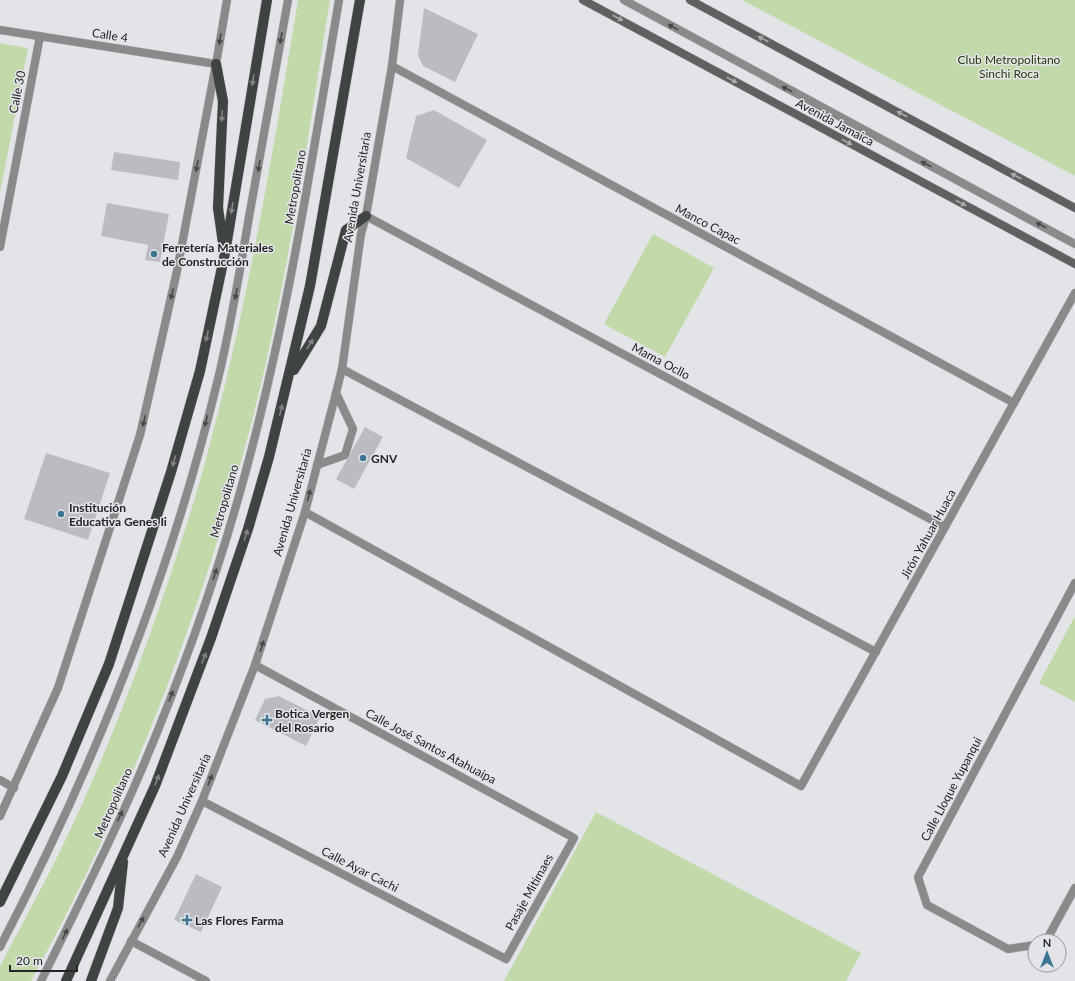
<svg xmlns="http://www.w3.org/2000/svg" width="1075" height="981" font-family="Lato,sans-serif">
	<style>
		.green { fill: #c2daaa }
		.building { fill: #bbbcc0 }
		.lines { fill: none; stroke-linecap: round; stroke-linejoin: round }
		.service-casing { stroke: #c1c2c5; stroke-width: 9 }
		.minor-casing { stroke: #c1c2c5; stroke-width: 9 }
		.secondary-casing { stroke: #c1c2c5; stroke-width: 9 }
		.primary-casing { stroke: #c1c2c5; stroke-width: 11 }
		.service { stroke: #898a8b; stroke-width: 8 }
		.minor { stroke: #898a8b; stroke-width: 8 }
		.secondary { stroke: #5e6061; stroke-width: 8 }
		.primary { stroke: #404344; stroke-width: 10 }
		.oneway { fill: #a7a9ab }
		.oneway2 { fill: #48484a }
		.oneway3 { fill: #818386 }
		.poi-dot { fill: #3c758f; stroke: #e3e4e8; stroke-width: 1.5 }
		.labels { text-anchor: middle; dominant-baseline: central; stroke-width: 3; stroke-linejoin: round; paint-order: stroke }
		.street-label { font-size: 12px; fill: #252527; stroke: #e3e4e8 }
		.park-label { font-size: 12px; fill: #273b0b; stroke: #e3e4e8 }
		.poi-label { font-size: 12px; font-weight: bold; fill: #252527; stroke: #e3e4e8; text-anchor: start }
	</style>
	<rect width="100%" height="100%" fill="#e3e4e8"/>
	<g class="green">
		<path d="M298,0H330C308,137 288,278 254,413C203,610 129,803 31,981H0V966C27,915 55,864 79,811C116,729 148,644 176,558C236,377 267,188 298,0Z"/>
		<polygon points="742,0 1075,0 1075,176"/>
		<polygon points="0,43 28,48 0,193"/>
		<polygon points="653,234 714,268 665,357 604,324"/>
		<polygon points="1075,616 1075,702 1039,683"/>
		<polygon points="596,812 861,953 846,981 504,981"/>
	</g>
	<g class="building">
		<polygon points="424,8 478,34 455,82 423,66 418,55"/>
		<polygon points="434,110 487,140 459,188 406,158 416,116"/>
		<polygon points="114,152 180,162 178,180 111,170"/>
		<polygon points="107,203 169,214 160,262 145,260 148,245 101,236"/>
		<polygon points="365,427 383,437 354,489 336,479"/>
		<polygon points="46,453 110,473 88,540 24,519"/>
		<polygon points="279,696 320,717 306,746 255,720 265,699"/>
		<polygon points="196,874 222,887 201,932 174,920"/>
	</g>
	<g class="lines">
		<g class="service-casing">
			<g id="service">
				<polyline points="624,0 1075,244"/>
				<polyline points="317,465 345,455 353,429 336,393"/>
				<path d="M0,947C94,767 170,577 218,379C231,325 240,271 249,217C262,145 275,72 288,0"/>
				<path d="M41,981C73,916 106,851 135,785C176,690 212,592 240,492C286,331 311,165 339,0"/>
			</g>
		</g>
		<g class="minor-casing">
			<g id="minor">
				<polyline points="0,30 216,64"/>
				<polyline points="392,66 1014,403"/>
				<polyline points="366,216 945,527"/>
				<polyline points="0,247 40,36"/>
				<polyline points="342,369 876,652"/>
				<polyline points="305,512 801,786 1075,293"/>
				<polyline points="0,780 14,788"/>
				<polyline points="202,801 506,959 574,838 255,665"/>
				<polyline points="0,816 58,688 140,435 177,271 216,64 227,0"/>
				<polyline points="131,941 206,981"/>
				<polyline points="1046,941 1075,888"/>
				<polyline points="1035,945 1008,949 927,905 918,877 1075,583"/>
				<polyline points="110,981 177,857 202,801 255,665 305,512 336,393 342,369 361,234 366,216 392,66 400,0"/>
			</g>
		</g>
		<g class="secondary-casing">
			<g id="secondary">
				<polyline points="583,0 1075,264"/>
				<polyline points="690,0 1075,208"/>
			</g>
		</g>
		<g class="primary-casing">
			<g id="primary">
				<polyline points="216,64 223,101 218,208 223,243"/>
				<polyline points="294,370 321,326 346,230 366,216"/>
				<polyline points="0,902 62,776 109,664 171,472 200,371 225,253 267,0"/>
				<polyline points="66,981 155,786 211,638 248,529 269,457 310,286 360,0"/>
				<polyline points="91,981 118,908 123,862"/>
			</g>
		</g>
		<use href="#service" class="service"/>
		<use href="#minor" class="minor"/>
		<use href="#secondary" class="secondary"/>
		<use href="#primary" class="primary"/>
	</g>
	<defs><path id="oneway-solid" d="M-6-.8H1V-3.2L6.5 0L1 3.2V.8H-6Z"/></defs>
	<g class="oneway">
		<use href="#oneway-solid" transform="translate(618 18) rotate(28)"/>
		<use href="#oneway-solid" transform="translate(763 39) rotate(-152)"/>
		<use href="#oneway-solid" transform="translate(732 80) rotate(28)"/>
		<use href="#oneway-solid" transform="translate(902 114) rotate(-152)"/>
		<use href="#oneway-solid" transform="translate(847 142) rotate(28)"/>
		<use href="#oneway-solid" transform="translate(1016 176) rotate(-152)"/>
		<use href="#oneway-solid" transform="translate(961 203) rotate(28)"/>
	</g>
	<g class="oneway2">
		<use href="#oneway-solid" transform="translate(673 27) rotate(-151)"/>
		<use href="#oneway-solid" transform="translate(281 38) rotate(100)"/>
		<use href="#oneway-solid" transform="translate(220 39) rotate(99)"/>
		<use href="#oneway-solid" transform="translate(787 89) rotate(-152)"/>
		<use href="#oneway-solid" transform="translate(926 164) rotate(-152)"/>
		<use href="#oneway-solid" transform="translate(197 166) rotate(101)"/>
		<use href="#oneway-solid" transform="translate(259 166) rotate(100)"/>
		<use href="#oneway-solid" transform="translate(1041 225) rotate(-152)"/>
		<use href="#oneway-solid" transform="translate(172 294) rotate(102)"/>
		<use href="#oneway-solid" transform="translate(236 294) rotate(100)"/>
		<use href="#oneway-solid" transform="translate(144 421) rotate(103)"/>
		<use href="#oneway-solid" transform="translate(206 421) rotate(105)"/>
		<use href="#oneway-solid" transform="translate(309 495) rotate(-76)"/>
		<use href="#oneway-solid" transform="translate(215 574) rotate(-71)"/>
		<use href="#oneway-solid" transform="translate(262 646) rotate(-72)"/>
		<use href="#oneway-solid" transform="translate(171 696) rotate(-68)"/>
		<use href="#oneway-solid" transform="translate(210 780) rotate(-69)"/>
		<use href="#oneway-solid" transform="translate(120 816) rotate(-65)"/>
		<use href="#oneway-solid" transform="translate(141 922) rotate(-61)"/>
		<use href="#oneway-solid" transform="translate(65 934) rotate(-64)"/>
	</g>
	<g class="oneway3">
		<use href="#oneway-solid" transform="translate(253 80) rotate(99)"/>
		<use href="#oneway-solid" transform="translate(222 116) rotate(93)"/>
		<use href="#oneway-solid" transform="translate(232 208) rotate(99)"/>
		<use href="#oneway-solid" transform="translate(207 336) rotate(102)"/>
		<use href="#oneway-solid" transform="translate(310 344) rotate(-58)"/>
		<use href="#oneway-solid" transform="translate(281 410) rotate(-76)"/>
		<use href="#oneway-solid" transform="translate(174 461) rotate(106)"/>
		<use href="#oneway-solid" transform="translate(246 535) rotate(-72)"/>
		<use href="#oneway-solid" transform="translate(204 658) rotate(-69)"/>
		<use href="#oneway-solid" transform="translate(157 780) rotate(-69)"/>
	</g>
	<g class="poi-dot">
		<circle cx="154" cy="254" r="4"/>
		<circle cx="363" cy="458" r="4"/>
		<circle cx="61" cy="514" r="4"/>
		<path d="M265 714h4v4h4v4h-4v4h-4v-4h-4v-4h4z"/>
		<path d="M185 914h4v4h4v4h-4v4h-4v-4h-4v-4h4z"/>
	</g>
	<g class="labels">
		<g class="street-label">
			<text transform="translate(110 35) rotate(9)">Calle 4</text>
			<text transform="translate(17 92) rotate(-79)">Calle 30</text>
			<text transform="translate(835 122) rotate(28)">Avenida Jamaica</text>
			<text transform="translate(295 187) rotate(-80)">Metropolitano</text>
			<text transform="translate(357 187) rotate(-80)">Avenida Universitaria</text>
			<text transform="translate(708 224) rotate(28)">Manco Capac</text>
			<text transform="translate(661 361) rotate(28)">Mama Ocllo</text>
			<text transform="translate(224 501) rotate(-74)">Metropolitano</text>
			<text transform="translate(292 502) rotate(-74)">Avenida Universitaria</text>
			<text transform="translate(928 534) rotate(-61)">Jirón Yahuar Huaca</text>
			<text transform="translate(431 746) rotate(28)">Calle José Santos Atahuaipa</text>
			<text transform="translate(951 789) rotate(-62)">Calle Lloque Yupanqui</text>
			<text transform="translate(113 803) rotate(-66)">Metropolitano</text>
			<text transform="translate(184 805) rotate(-66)">Avenida Universitaria</text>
			<text transform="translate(360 869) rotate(27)">Calle Ayar Cachi</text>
			<text transform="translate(529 892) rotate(-61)">Pasaje Mitimaes</text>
		</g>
		<g class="park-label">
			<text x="1009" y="59">Club Metropolitano<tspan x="1009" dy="14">Sinchi Roca</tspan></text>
		</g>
		<g class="poi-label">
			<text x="162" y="247">Ferretería Materiales<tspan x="162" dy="14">de Construcción</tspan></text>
			<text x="371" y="458">GNV</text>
			<text x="69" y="507">Institución<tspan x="69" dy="14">Educativa Genes Ii</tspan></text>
			<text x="275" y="713">Botica Vergen<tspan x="275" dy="14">del Rosario</tspan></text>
			<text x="195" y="920">Las Flores Farma</text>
		</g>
	</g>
	<g transform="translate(1047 953)"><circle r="19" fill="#e3e4e8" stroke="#97989b"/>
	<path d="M0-3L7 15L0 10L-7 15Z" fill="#3c758f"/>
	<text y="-6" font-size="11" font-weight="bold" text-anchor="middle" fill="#252527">N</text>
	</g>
	<path d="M10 965v6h67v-6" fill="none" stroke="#252527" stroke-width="2"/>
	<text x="16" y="965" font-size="12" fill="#252527" stroke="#e3e4e8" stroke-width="3" paint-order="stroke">20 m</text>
</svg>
